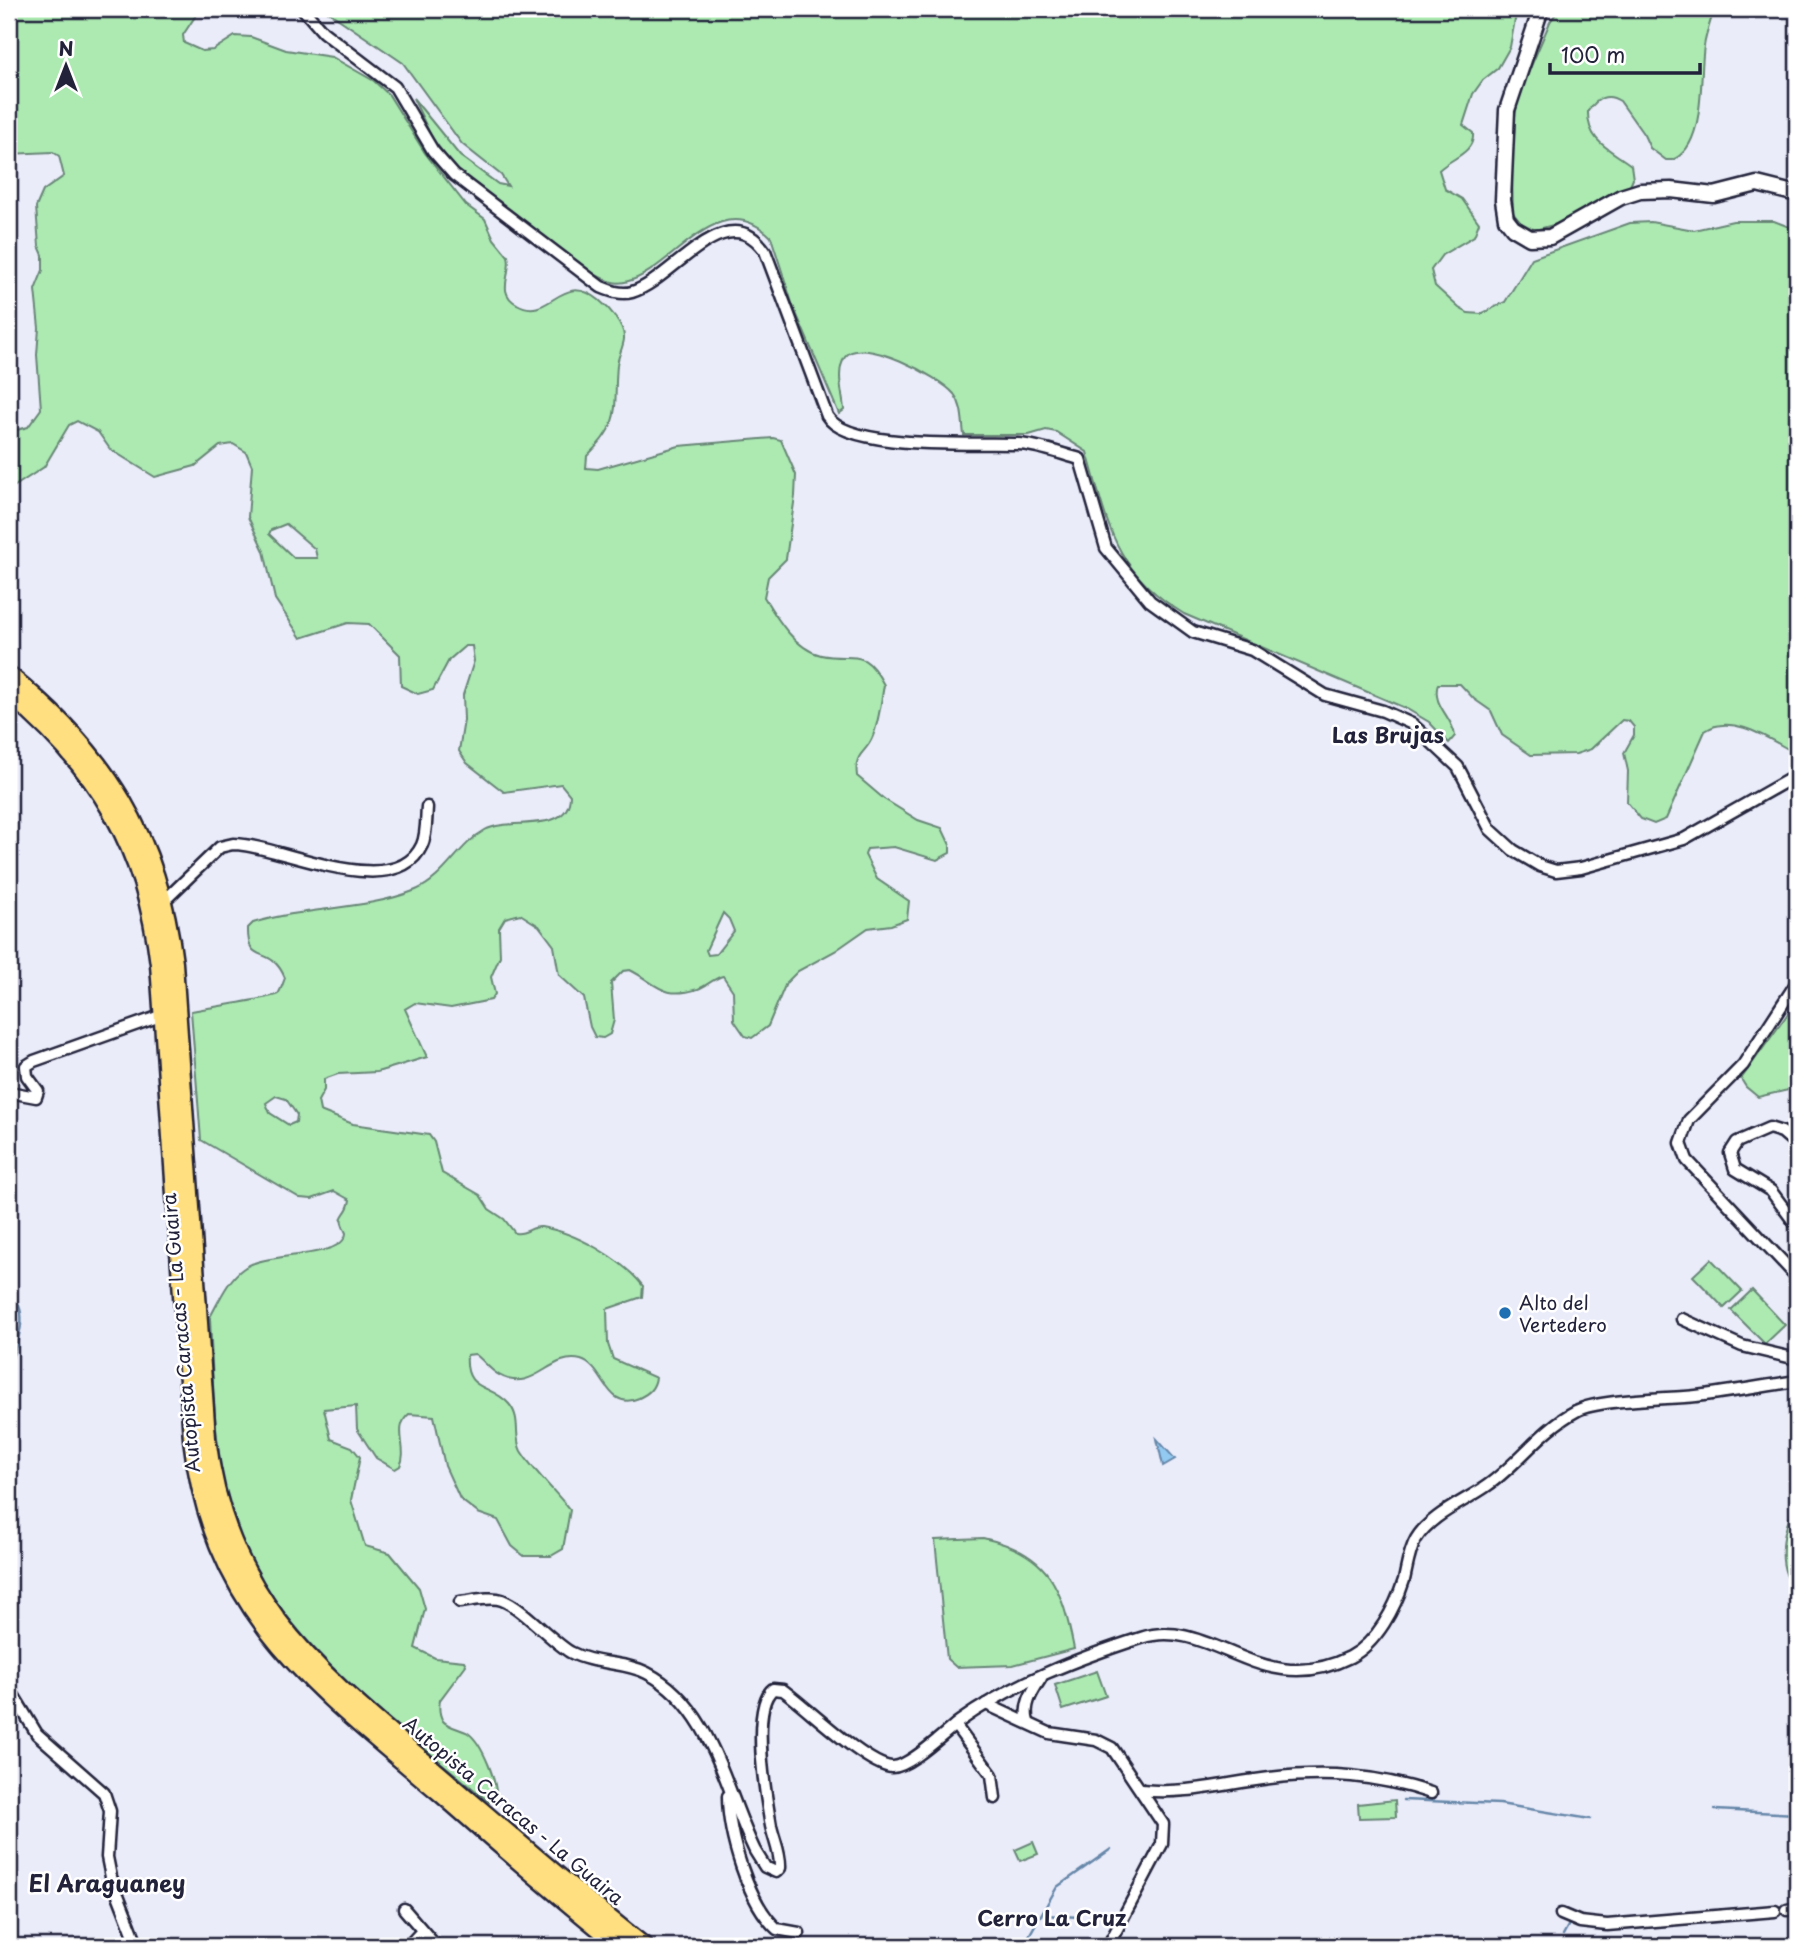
<svg xmlns="http://www.w3.org/2000/svg" width="1806" height="1955" font-family="'Playpen Sans',sans-serif">
	<style>
		.green { fill: #aceab2; stroke: #678676; stroke-width: 2; fill-rule: evenodd }
		.water { fill: #93caf2; stroke: #6687a9; stroke-width: 2 }
		.lines { fill: none; stroke-linecap: round; stroke-linejoin: round }
		.stream { stroke: #6687a9; stroke-width: 2.5 }
		.minor-casing { stroke: #22223b; stroke-width: 15 }
		.secondary-casing { stroke: #22223b; stroke-width: 19 }
		.trunk-casing { stroke: #22223b; stroke-width: 21 }
		.minor { stroke: #fff; stroke-width: 10 }
		.secondary { stroke: #fff; stroke-width: 14 }
		.trunk { stroke: #ffdf80; stroke-width: 16 }
		.poi-dot { fill: #1f6fb2; stroke: #fff; stroke-width: 2.5 }
		.labels { text-anchor: middle; dominant-baseline: central; stroke-width: 5; stroke-linejoin: round; paint-order: stroke }
		.poi-label { font-size: 19px; fill: #22223b; stroke: #fff; text-anchor: start }
		.street-label { font-size: 19px; fill: #22223b; stroke: #fff }
		.neighbourhood-label { font-size: 21px; font-weight: bold; fill: #22223b; stroke: #fff }
		.quarter-label { font-size: 23px; font-weight: bold; fill: #22223b; stroke: #fff }
	</style>
	<rect width="100%" height="100%" fill="#ebecfa"/>
	<filter id="ink" filterUnits="userSpaceOnUse"><feTurbulence type="fractalNoise" baseFrequency=".0143" numOctaves="2"/><feDisplacementMap in="SourceGraphic" scale="14" xChannelSelector="R" yChannelSelector="G"/><feConvolveMatrix kernelMatrix="1 2 1 2 8 2 1 2 1" color-interpolation-filters="sRGB"/></filter>
	<g filter="url(#ink)">
		<g class="green">
			<path d="M9,9H200L183,35L184,43L202,51L213,50L235,36L251,37L286,50L332,57L374,81L389,95L425,153L466,205L485,219L494,239L508,256C513,273 495,292 517,304C550,323 561,269 599,300C609,308 625,325 624,339C623,348 618,356 617,365C613,410 623,421 587,456L586,468L598,469L679,446L773,438L781,440L796,475L795,496L786,559L768,577L764,597C776,617 795,649 821,655C854,662 863,645 884,685C881,702 879,721 873,736C866,755 854,751 857,776L884,799L918,820L942,828L950,845V853L937,860L894,847L867,849L865,855L877,879L909,901L907,919L891,925L868,928L835,951L798,971L786,983L768,1026L752,1038L745,1036L734,1020L733,991L723,976C714,978 707,986 698,989C662,1000 658,984 630,970L623,971L611,983L614,1020L610,1034L603,1038L595,1037L590,1027L584,998L559,975L554,946L539,926L520,914L505,918L499,928L500,956L491,977L495,994L491,1000L451,1008L415,1003L405,1009L427,1057L377,1072L338,1074L324,1079V1090L318,1101L320,1111L353,1124L429,1135L434,1142L442,1173L480,1195L489,1209L504,1219L515,1233C526,1235 531,1226 541,1227C575,1232 622,1259 643,1286L642,1297L607,1309L608,1344L613,1359L656,1378C654,1389 649,1393 639,1398C606,1412 605,1367 581,1360C549,1352 534,1395 499,1375C490,1370 483,1360 475,1354L467,1355C464,1393 491,1383 509,1404C522,1419 513,1436 521,1451C531,1468 556,1492 570,1510L563,1549L551,1556H524L512,1546L498,1520L478,1513L460,1499L445,1466L434,1416L409,1414C392,1428 409,1449 400,1466L395,1469L376,1458L357,1429L356,1406L324,1409L331,1439L352,1447L360,1457L351,1500L365,1546L390,1553L419,1588L425,1609L415,1648L435,1658L464,1661L466,1665L440,1700C439,1706 439,1715 443,1721C448,1727 461,1729 468,1733C482,1743 499,1784 496,1802H489C396,1724 257,1626 228,1502C213,1441 213,1379 210,1317C219,1301 228,1279 244,1268C266,1251 344,1260 346,1233C335,1211 347,1219 350,1200L334,1191L312,1199L300,1198L201,1140L191,1011C204,1008 274,998 278,994C281,990 283,983 285,978C270,942 247,968 248,928L253,923C307,906 364,911 416,890C445,878 458,845 485,830C510,816 570,836 570,795L561,784L504,792L467,763L459,751L464,720L463,695L474,661L472,646H465L449,660L433,690L418,694L401,686L400,655L369,624L348,623L301,638L275,599L264,551L248,517L252,466L246,452L233,444L220,446L195,466L155,477L110,449L98,432L77,421L69,425L44,467L9,490V432L28,427L41,409L37,355L39,328L35,290L43,270V255L39,246L36,207L43,191L64,176L59,156L53,152L9,154ZM286,524L315,549L317,558H294L269,534L271,530ZM723,913L729,919L734,931L716,954L708,955L706,950ZM276,1096L286,1099L297,1115L296,1122L289,1125L270,1113L266,1103Z"/>
			<path d="M324,9H1517L1510,47L1498,68L1483,80L1473,94L1463,125L1473,133C1475,153 1451,158 1439,170L1445,189L1462,199L1479,223L1474,236L1442,255L1431,270L1435,286L1459,308L1468,313L1481,314L1505,302L1532,258L1630,223L1651,222L1694,230L1733,221H1774L1797,230V754C1772,741 1732,712 1705,731L1666,819L1654,824L1641,819L1627,802L1628,771L1624,753L1634,735V727L1629,721L1622,720L1591,749L1576,754L1531,755L1502,735L1491,711L1474,699L1460,684H1438C1431,705 1453,717 1455,736L1449,743L1429,722L1405,708L1184,614C1114,572 1108,525 1087,452L1056,432L1046,430L1029,435H964C962,420 963,406 954,394C940,377 860,334 845,357C835,372 843,394 844,410L839,414L793,306L771,237C717,183 672,273 625,282C614,285 604,279 594,274L461,176L432,138L413,98L460,156L498,184L508,186L501,175L462,144L403,63Z"/>
			<path d="M1559,9H1714C1711,21 1706,33 1704,46C1699,76 1707,146 1672,160H1666L1650,148L1644,135L1620,101C1606,92 1597,99 1588,111C1587,142 1610,149 1631,165L1633,179L1630,186L1575,219L1535,230L1521,223L1513,213L1511,138L1519,94L1550,22Z"/>
			<polygon points="1797,1001 1797,1088 1758,1097 1746,1087 1741,1079"/>
			<polygon points="1711,1259 1742,1291 1724,1308 1693,1276"/>
			<polygon points="1752,1290 1785,1325 1765,1344 1731,1310"/>
			<path d="M1797,1503V1590C1774,1569 1782,1528 1797,1503Z"/>
			<path d="M983,1538C1050,1553 1062,1588 1074,1649L1013,1665L956,1667L947,1659L935,1540Z"/>
			<polygon points="1097,1671 1106,1696 1063,1710 1055,1685"/>
			<polygon points="1395,1800 1396,1817 1359,1818 1358,1804"/>
			<polygon points="1033,1842 1038,1854 1020,1861 1015,1850"/>
		</g>
		<polygon class="water" points="1157,1439 1175,1459 1163,1466"/>
		<g class="lines">
			<g class="stream">
				<path d="M9,1293C33,1312 16,1343 9,1367"/>
				<polyline points="1403,1800 1500,1804 1590,1819"/>
				<polyline points="1715,1810 1797,1814"/>
				<polyline points="1044,1915 1079,1917"/>
				<polyline points="1563,1935 1569,1924"/>
				<polyline points="1023,1946 1057,1887 1111,1849"/>
				<polyline points="1553,1946 1554,1945"/>
			</g>
			<g class="minor-casing">
				<g id="minor">
					<path d="M303,9L323,32L395,87L433,151L454,175L601,287C611,291 621,295 632,292C673,280 726,195 765,251L827,416C848,451 978,442 1018,444C1039,445 1061,454 1080,459L1106,548L1150,601L1193,632L1252,650L1325,695L1383,711L1412,724L1458,767L1490,829L1513,850L1540,866L1556,871L1581,868L1684,839L1797,775"/>
					<path d="M164,901L220,847L233,844C278,844 395,905 422,845C427,834 426,818 427,807"/>
					<polyline points="1797,982 1743,1065 1689,1120 1681,1143 1687,1160 1797,1277"/>
					<polyline points="9,1092 36,1097 38,1091 27,1076 26,1066 34,1061 163,1015"/>
					<polyline points="1797,1145 1782,1132 1769,1128 1737,1142 1730,1153 1735,1169 1771,1191 1797,1226"/>
					<polyline points="1682,1319 1742,1346 1797,1359"/>
					<path d="M460,1602C471,1601 491,1596 502,1600C523,1608 549,1639 570,1652C594,1665 624,1661 647,1673C712,1706 726,1792 755,1851L765,1867L776,1872L780,1868C781,1854 774,1840 771,1826C766,1798 750,1707 773,1689L783,1690C807,1707 865,1764 891,1767C908,1769 945,1732 960,1721C1013,1683 1079,1658 1141,1638C1211,1615 1260,1702 1350,1657C1377,1643 1395,1608 1404,1580C1407,1567 1409,1551 1416,1539C1430,1515 1466,1501 1488,1485C1519,1463 1542,1429 1576,1411C1598,1399 1667,1399 1696,1396C1730,1392 1763,1386 1797,1381"/>
					<polyline points="9,1688 37,1734 104,1793 110,1811 107,1857 111,1877 138,1946"/>
					<polyline points="986,1704 1049,1733 1096,1740 1112,1748 1163,1824 1162,1844 1108,1946"/>
					<path d="M1028,1722C1023,1705 1032,1692 1041,1678"/>
					<polyline points="955,1725 992,1775 995,1798"/>
					<path d="M1141,1790C1186,1795 1226,1783 1270,1778C1327,1771 1377,1775 1431,1793"/>
					<path d="M728,1796C728,1834 748,1903 777,1929L799,1933"/>
					<polyline points="404,1909 436,1946"/>
					<polyline points="1787,1910 1796,1908"/>
					<polyline points="1561,1914 1580,1922 1607,1925 1775,1911"/>
					<polyline points="408,1946 422,1931"/>
				</g>
			</g>
			<g class="secondary-casing">
				<polyline id="secondary" points="1541,9 1507,110 1503,200 1506,219 1513,228 1530,238 1550,237 1621,197 1640,191 1671,190 1714,195 1757,184 1797,194"/>
			</g>
			<g class="trunk-casing">
				<g id="trunk">
					<path d="M9,675C107,754 159,837 174,963L207,1438C228,1612 330,1680 453,1786C516,1840 579,1895 644,1946"/>
					<path d="M9,694C99,769 145,847 159,964L192,1439C213,1615 314,1686 439,1792C499,1844 558,1897 621,1946"/>
				</g>
			</g>
			<use href="#minor" class="minor"/>
			<use href="#secondary" class="secondary"/>
			<use href="#trunk" class="trunk"/>
		</g>
	</g>
	<circle class="poi-dot" cx="1505" cy="1313" r="7"/>
	<g class="labels">
		<g class="poi-label">
			<text x="1519" y="1302">Alto del<tspan x="1519" dy="22">Vertedero</tspan></text>
		</g>
		<g class="street-label">
			<text transform="translate(180 1333) rotate(-95)">Autopista Caracas - La Guaira</text>
			<text transform="translate(514 1810) rotate(40)">Autopista Caracas - La Guaira</text>
		</g>
		<g class="neighbourhood-label">
			<text x="1388" y="734">Las Brujas</text>
			<text x="1052" y="1917">Cerro La Cruz</text>
		</g>
		<g class="quarter-label">
			<text x="107" y="1882">El Araguaney</text>
		</g>
	</g>
	<rect width="1806" height="1955" fill="none" stroke="#fff" stroke-width="35"/>
	<rect x="18" y="18" width="1771" height="1920" fill="none" stroke="#22223b" stroke-width="2.5" filter="url(#ink)"/>
	<g transform="translate(66 66)" stroke="#ffffff" stroke-width="5" paint-order="stroke">
	<path d="M0-5L12 26L0 18L-12 26Z" fill="#22223b"/>
	<text y="-10" font-size="19" font-weight="bold" text-anchor="middle" fill="#22223b">N</text>
	</g>
	<path d="M1550 63v10h150v-10" fill="none" stroke="#22223b" stroke-width="3.5"/>
	<text x="1561" y="63" font-size="21" fill="#22223b" stroke="#ffffff" stroke-width="5" paint-order="stroke">100 m</text>
</svg>
